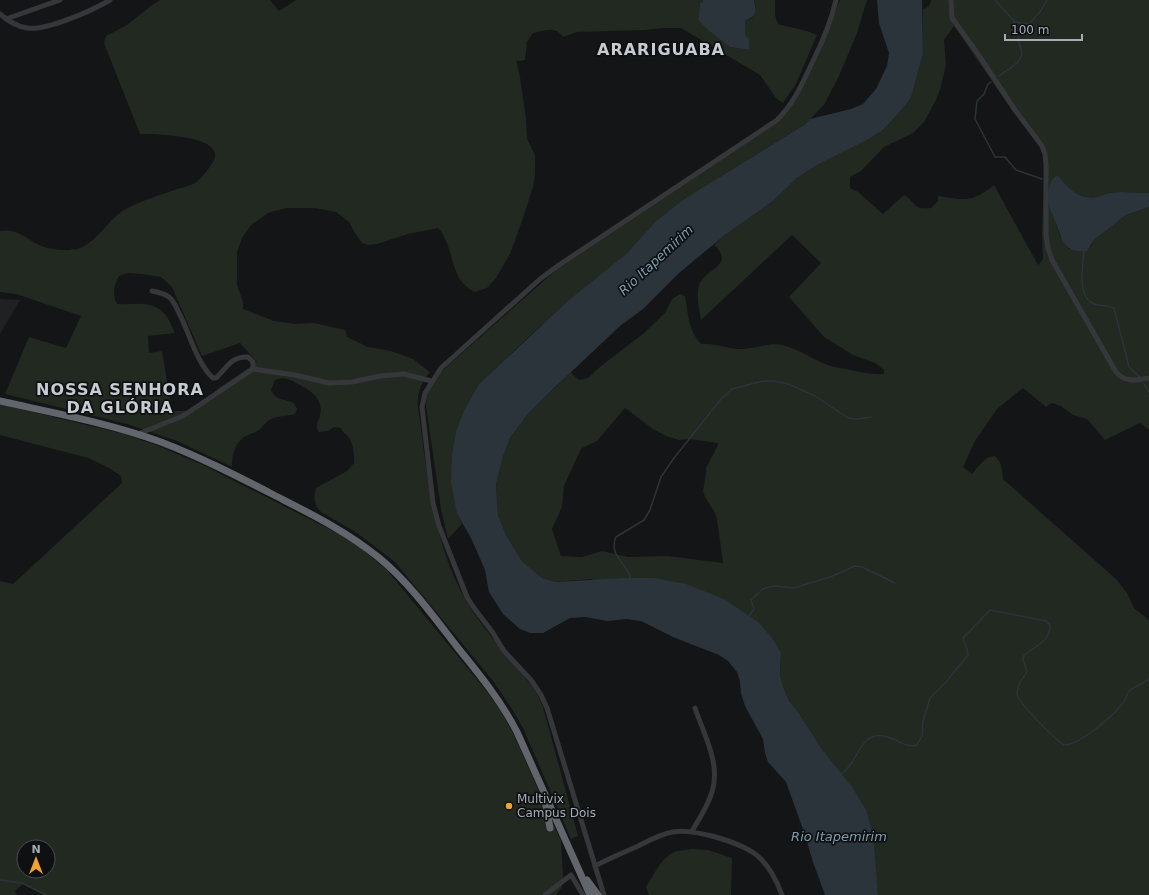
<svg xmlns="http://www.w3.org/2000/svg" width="1149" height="895" font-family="'DejaVu Sans',sans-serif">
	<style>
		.built { fill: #202123 }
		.green { fill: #212921; fill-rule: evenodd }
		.water { fill: #2b343a }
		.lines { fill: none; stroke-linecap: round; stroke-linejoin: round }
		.stream { stroke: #2b343a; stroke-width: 1.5 }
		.minor { stroke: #36373b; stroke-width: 5 }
		.highway { stroke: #62656c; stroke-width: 7 }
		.poi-dot { fill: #f0a233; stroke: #0f1011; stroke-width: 1.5 }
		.labels { text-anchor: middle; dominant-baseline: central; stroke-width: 3.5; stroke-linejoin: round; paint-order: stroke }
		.poi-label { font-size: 12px; fill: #a6acb6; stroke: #0f1011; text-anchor: start }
		.water-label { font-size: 13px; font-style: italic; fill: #7d9db1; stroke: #0f1011 }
		.district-label { font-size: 16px; font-weight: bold; letter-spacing: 1px; fill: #c7cbd2; stroke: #0f1011 }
	</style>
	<rect width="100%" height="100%" fill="#141516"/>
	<polygon class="built" points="0,299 20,300 0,334"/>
	<g class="green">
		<path d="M160,0H270L279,11L296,0H703L702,4L700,3L698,20L709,31L730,47L750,50L749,41L745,34V21L752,18L756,6L754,0H775V15L778,24C791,28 805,29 817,35L796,84L783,103L776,98L760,75L681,28H663L645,30L577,32L563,37C555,25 544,31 533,33L527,42L525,60L519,61L516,60L520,77L526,118L527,139L535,155V174L533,187L523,218L510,254L496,278L487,288L475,292C448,280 455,245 438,228L408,234L377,244L369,245L362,243L355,233L349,222L336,212L315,208H286L268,213L251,225L242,238L237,252V285L243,302V309L274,321L295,324L314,323L345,330L347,337L368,347L391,351L413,359L430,372C421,382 417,394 418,407C428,477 433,551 473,612C487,632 504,652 520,672C530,683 538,693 543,707L578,836L571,839L523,728L512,709L493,681L395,562L357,533L321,512C313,504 314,498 316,488L347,471L354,463C354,455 354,445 349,438C346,433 342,433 341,428L334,427L328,431L319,432C314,425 319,422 320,415C324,399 310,390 298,384C290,379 284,376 275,380L271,390C275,400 285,399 294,403L297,409L295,414C288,416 280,416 273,418C267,420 264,426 259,430C256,432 253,433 250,434C236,440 232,452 232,467L177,441L127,424L5,394L29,337L66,348L81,316L16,294L0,292V231C16,228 26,238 39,245C48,249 58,250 68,250C72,249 77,250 80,248C98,241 109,218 126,209C142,200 161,195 177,189C183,187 190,186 195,183C201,179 207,171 211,165C234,135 154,134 140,134L104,43L106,36L127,25L152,5ZM128,273L142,274L161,277L172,287L202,356L240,343L257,362L219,388L195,411H172L162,351L149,353L148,336L175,333C172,327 169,318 164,313C151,300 133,305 117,304C112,295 114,285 119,276Z"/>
		<polygon points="840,0 867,0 857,33 839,76 824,105 804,125 684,199 657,220 626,254 534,332 479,384 464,410 456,431 452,453 457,514 462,524 448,539 441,509 426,406 427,393 435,377 562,265 774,123 806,81"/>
		<path d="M932,0H1149V193C1136,193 1122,191 1109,193C1104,194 1101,196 1097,197C1079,200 1069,189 1058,177L1049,192V208L1055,220L1059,234L1069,249L1091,247L1094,240L1126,215L1149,207V430L1140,423L1105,440L1087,419L1073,415L1061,406L1052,403L1046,407L1023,388L997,409L975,441L963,467L972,474C978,467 985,456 995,456C1002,462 1002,471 1003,479L1116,579L1127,593L1134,608L1149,620V895H878L876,880L821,748L799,713L789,701L783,686L780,675L781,653L591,579L556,582L542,578L522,561L507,537L498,515L496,484L503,457L510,438L528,414L571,372L572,374L579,380L588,378L601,366L643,334L665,313L672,299L680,294L685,296C689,316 687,327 701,344C714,343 725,348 737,349C753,350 767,342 782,345C800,349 813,360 830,366C833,367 836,367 839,368C854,370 868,375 884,374V370L875,363L853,355L824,337L789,297L821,263L792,235L701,320C699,309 696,296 699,286C703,269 737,266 714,245L725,235L773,201L797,178L819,164L869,139L883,130L898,114L911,98L923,54V9L928,7ZM954,26L1005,100L1045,152L1042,233L1043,259L1038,265L994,185C972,203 964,200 938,196V201L931,208C912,210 917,203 904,195L883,214L858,192L850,188V177L861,171L884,147L913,133L924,122L936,100L940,90L946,65L944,40ZM625,408L653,429L666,436L679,440L689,439L718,443V445L706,468V473L703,491L705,497L715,513L717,519L723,563L668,556L628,557L602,551L582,557L561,556L552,529L562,507L564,486L579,453L582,448L597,441Z"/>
		<path d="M0,404L124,434L156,445L201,464L343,536L363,550L387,570L484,688L499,708L513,733L561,841L563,875L562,887L556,895H44L23,884L15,891L17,895H0V581L13,584L122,483L121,476L109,468L88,458L0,435ZM24,847H48V871H24Z"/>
		<path d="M693,849L708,850L732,858L731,895H649L646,887C654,875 661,858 674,852C680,850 687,850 693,849Z"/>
	</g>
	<g class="water">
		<path d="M703,0H754C757,12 756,16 745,21V34L749,40L750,50L730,47L709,31L698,20L700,3H702Z"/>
		<polygon points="877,0 922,0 923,54 911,98 898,114 883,130 869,139 819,164 797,178 773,201 725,235 679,273 643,309 620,326 552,390 528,414 510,438 503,457 496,484 498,515 507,537 522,561 542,578 556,582 623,578 654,578 686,584 724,599 758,622 772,638 781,653 780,675 783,686 789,701 799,713 821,748 852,787 866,810 873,834 878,895 825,895 813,862 804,832 786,782 768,762 765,753 763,739 745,706 741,693 740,682 737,672 728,661 719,655 673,637 641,621 626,619 608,621 585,617 570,618 543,633 530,633 520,629 503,614 489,592 485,570 471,538 457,514 451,482 452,453 456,431 464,410 479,384 568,301 626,254 657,220 684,199 804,125 810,119 851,109 863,104 876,89 887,66 889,53 879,23"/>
		<path d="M1058,176C1069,189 1079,200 1097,197C1101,196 1104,194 1109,193C1122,191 1136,193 1149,193V207L1126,215L1094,240L1087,251C1082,251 1074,252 1069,248C1061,242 1059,230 1055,221C1054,217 1051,213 1050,210C1047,201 1047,178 1058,176Z"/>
	</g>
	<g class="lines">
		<g class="stream">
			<polyline points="995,0 1015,22 1029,24 1040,12 1047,0"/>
			<path d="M999,76C1006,70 1021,64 1022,53L1014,22"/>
			<polyline points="991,82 988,84 984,94 977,101 975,119 995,157 1005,157 1016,170 1042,179"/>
			<path d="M1084,250C1083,265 1077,295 1092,303C1097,306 1107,305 1114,308L1129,367L1140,377"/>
			<polyline points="1144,384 1149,392"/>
			<path d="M631,579C627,563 608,555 616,537L644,520L650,510L661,477L674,458L722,398L732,389L763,381H775L788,384L815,396L848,418L857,419L871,417"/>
			<polyline points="748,617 754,609 751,600 763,589 769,587 775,586 794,588 830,577 855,566 862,567 895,583"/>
			<path d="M840,775C855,766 858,743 872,737C889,730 903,750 917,745L922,736L923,721L930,698L946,682L968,655L967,649L963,638L990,610L1046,621L1050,625C1051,641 1034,647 1024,655L1023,660L1027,671C1024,678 1016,686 1017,694C1018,703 1056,740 1064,745C1080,745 1113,716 1122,704C1126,700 1126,694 1130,690C1136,686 1143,683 1149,679"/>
			<polyline points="0,880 22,883 46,895"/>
		</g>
		<g class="minor">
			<path d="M951,0L952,18L978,54L1015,110L1042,146L1045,154L1046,164V235L1048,248L1052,260L1116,372C1125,383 1137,380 1149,378"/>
			<path d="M0,14C7,20 18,27 27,28C47,31 93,10 110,0"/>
			<polyline points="6,19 60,0"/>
			<polyline points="253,369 295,375 329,383 352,382 380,376 404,374 431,381"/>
			<path d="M138,434L183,416L253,369V362L248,357C231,356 227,368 216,378H213C197,364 189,332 179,313C176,307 174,301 169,297C165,294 157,292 152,291"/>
			<path d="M692,831C699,819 708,806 712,792C721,764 704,735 695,708"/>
			<path d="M595,866C608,859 622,853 636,847C648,841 660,834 673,832C687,830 698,833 712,836C751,847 767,855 782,895"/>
			<polyline points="545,895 571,875 583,895"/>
			<path d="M604,895L547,708L541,695L531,680L504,651L493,633L474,608L467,597L439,526L433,503L422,407L425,393L441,368L540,279L559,265L777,120C794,103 802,84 812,63C822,43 831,22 836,0"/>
		</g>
		<g class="highway">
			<path d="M0,401C54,413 109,423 161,442C200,457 237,476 274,495C311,514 346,531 378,557C409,582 434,617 458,648C480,675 501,701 517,732L590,895"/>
			<polyline points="545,800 550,828"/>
			<polyline points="587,880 598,895"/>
		</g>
	</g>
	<circle class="poi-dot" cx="509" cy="806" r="4"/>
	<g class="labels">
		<g class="poi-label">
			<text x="517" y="799">Multivix<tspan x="517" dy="14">Campus Dois</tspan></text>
		</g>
		<g class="water-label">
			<text transform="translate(656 260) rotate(-43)">Rio Itapemirim</text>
			<text x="839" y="836">Rio Itapemirim</text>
		</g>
		<g class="district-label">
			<text x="661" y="49">ARARIGUABA</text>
			<text x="120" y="389">NOSSA SENHORA<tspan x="120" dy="18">DA GLÓRIA</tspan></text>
		</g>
	</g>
	<g transform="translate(36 859)"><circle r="19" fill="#0f1011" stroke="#4b4e53"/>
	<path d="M0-3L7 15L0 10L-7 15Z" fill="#f0a233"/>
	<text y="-6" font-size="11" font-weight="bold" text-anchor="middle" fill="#a6acb6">N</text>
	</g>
	<path d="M1005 34v6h77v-6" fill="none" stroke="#a6acb6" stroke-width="2"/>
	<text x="1011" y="34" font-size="12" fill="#a6acb6" stroke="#0f1011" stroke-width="3" paint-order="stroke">100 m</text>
</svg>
